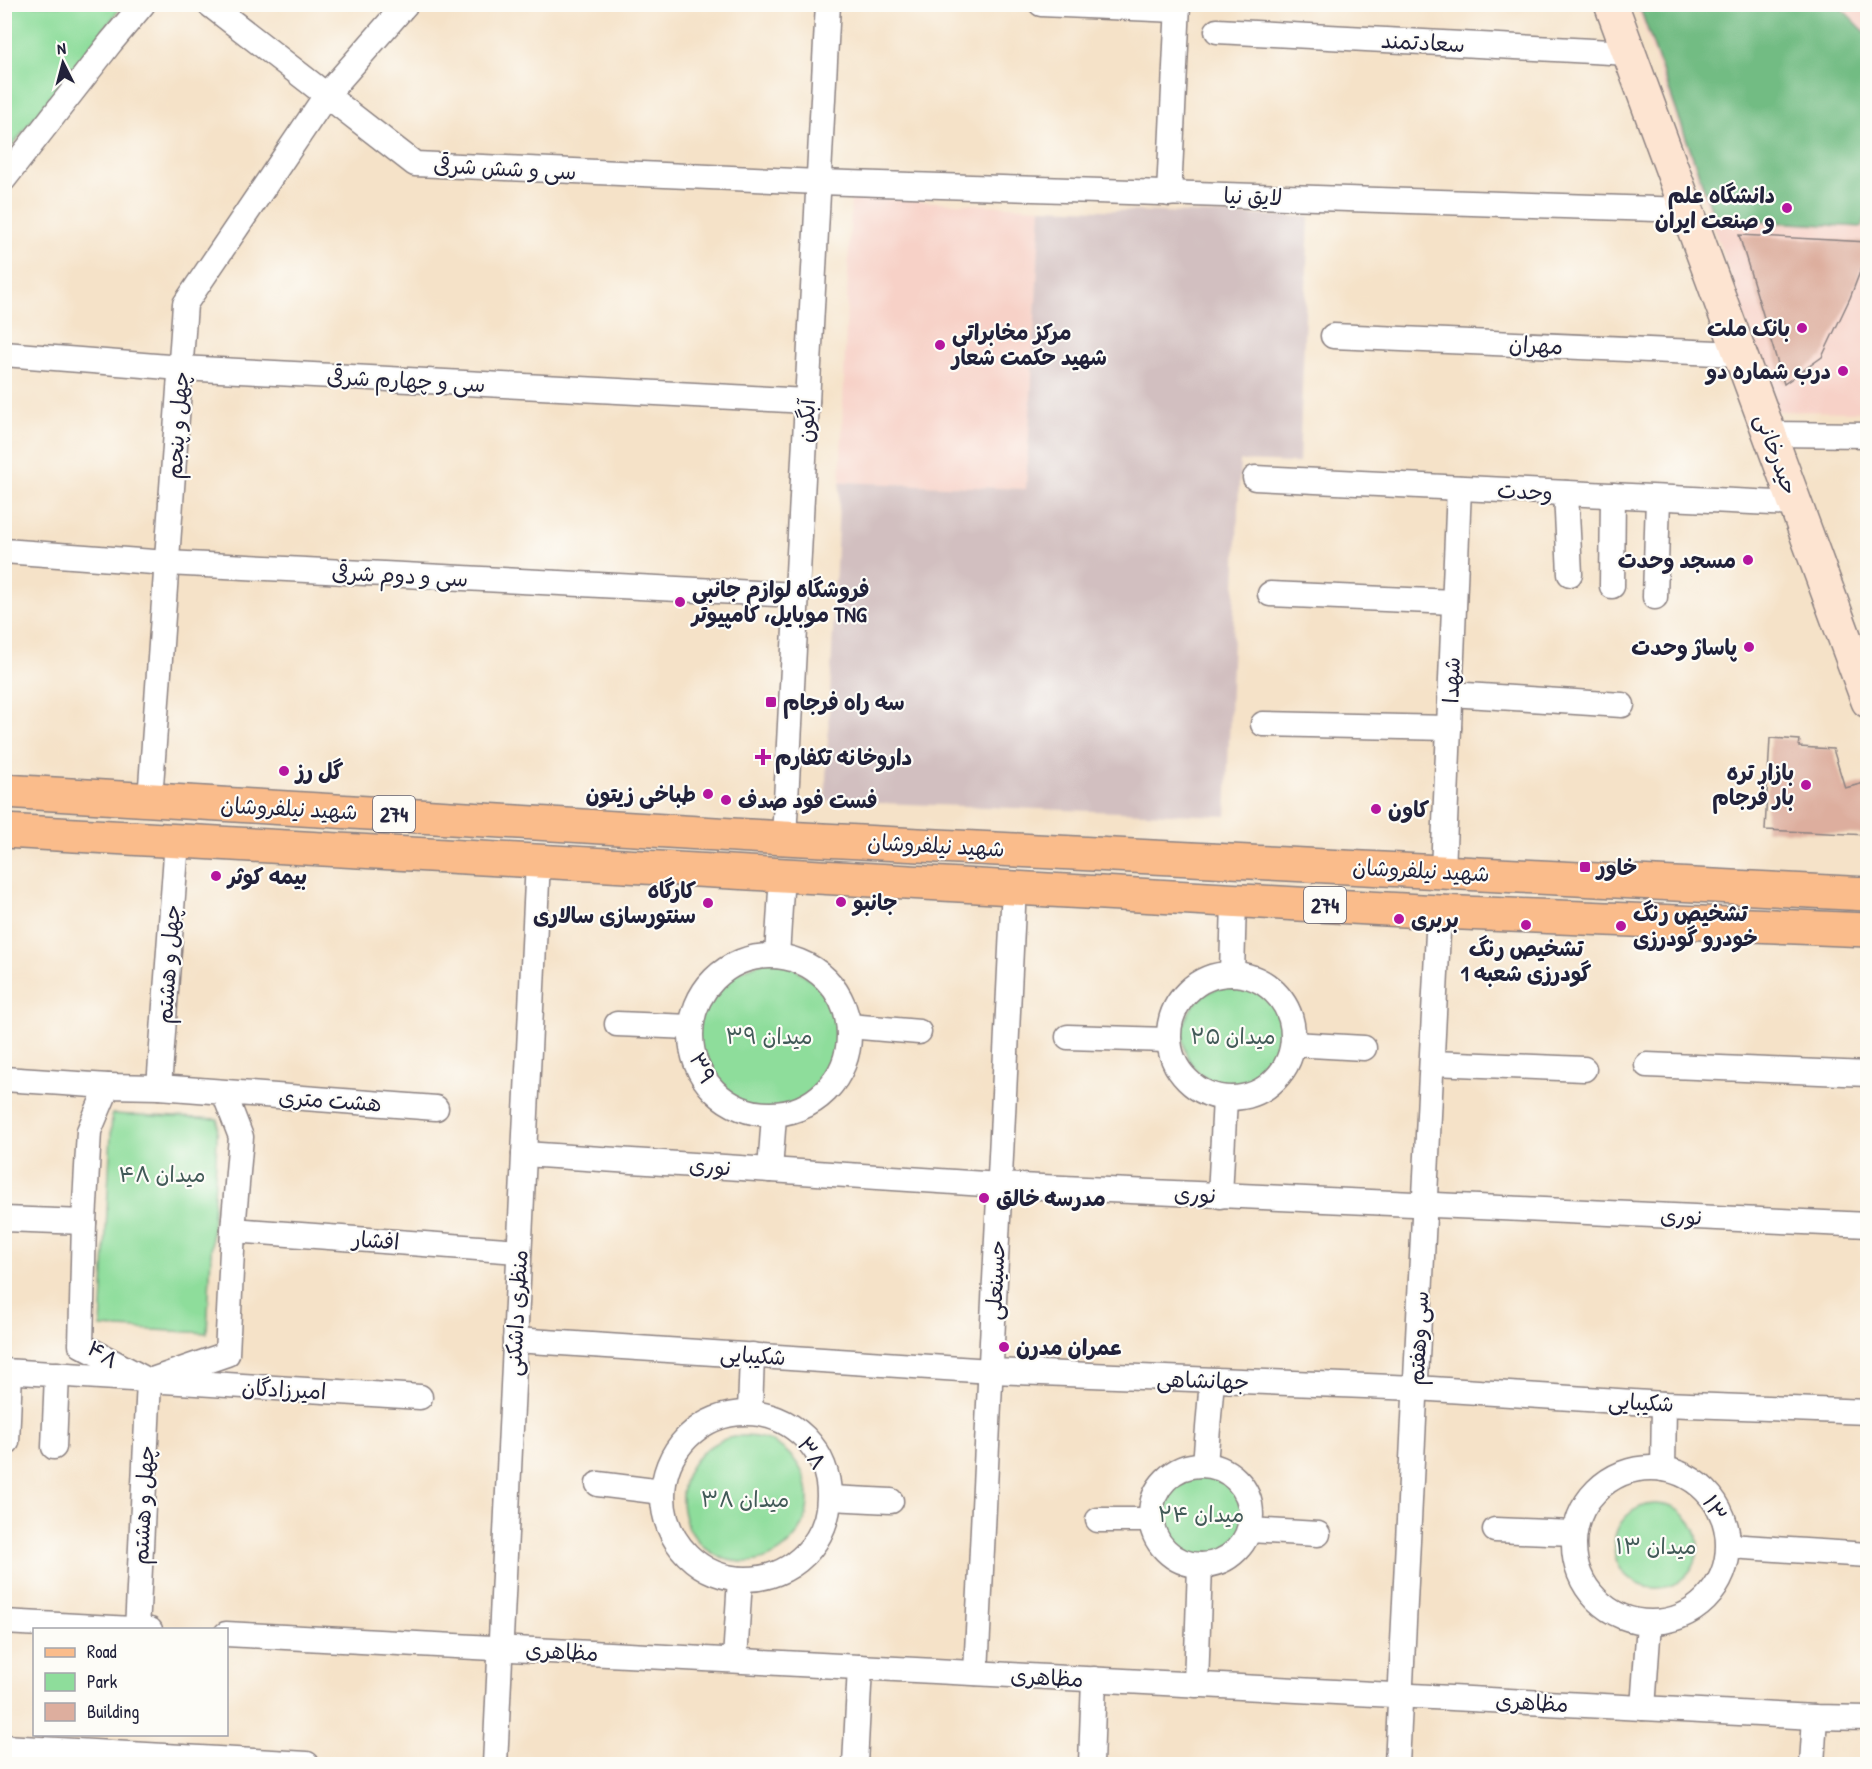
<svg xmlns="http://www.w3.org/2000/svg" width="1872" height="1769" font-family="'Patrick Hand','Playpen Sans Arabic',sans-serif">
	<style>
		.built { fill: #f7d1c7 }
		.industrial { fill: #d2bfc0 }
		.green { fill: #8edd9b; stroke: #58806b; stroke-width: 1.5 }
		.forest { fill: #72bc83; stroke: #4a6f5f; stroke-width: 1.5 }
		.building { fill: #ddae9e }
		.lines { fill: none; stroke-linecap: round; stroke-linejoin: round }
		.service-casing { stroke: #8c8282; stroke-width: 15 }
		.minor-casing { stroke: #8c8282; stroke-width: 27 }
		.secondary-casing { stroke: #8c8282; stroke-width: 36 }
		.primary-casing { stroke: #8c8282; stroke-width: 36 }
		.service { stroke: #fff; stroke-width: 12 }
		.minor { stroke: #fff; stroke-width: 24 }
		.secondary { stroke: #fde4d1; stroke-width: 33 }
		.primary { stroke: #fabc8b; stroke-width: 33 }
		.poi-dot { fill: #b5179e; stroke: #fdfcf7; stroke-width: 2 }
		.labels { text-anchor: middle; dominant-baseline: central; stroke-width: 4.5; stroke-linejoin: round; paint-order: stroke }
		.shield { fill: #fdfcf7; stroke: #646373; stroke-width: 1.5 }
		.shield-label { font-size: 21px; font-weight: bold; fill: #22223b }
		.street-label { font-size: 22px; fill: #22223b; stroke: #fdfcf7 }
		.poi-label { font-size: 22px; font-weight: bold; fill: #22223b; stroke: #fdfcf7; text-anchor: start }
		.park-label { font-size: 22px; fill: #425a58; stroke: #fdfcf7 }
	</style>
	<rect width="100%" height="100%" fill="#fdfcf7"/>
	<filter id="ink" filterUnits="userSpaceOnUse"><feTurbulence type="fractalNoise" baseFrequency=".0167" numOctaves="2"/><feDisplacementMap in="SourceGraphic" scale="12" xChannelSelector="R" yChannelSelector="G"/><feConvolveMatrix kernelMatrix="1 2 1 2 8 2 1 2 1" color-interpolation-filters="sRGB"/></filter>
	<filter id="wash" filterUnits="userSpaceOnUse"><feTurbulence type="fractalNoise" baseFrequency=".008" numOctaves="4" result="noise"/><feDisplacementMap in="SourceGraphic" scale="24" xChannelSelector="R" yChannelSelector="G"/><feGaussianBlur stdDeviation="1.35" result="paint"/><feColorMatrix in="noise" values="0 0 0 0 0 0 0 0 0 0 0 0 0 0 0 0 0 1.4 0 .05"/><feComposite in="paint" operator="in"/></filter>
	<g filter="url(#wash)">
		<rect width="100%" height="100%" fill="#f5e2c8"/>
		<g class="built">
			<polygon points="1636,5 1867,5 1867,412 1777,411"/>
			<polygon points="851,197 1041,208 1026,489 840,482"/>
		</g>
		<polygon class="industrial" points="1041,208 1309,217 1299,463 1240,461 1226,816 825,801 840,482 1026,489"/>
		<g class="green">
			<polygon points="11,5 123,5 5,155 4,13"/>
			<polygon points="777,956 841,1000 839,1072 805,1106 751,1110 715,1092 691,1027 710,983"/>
			<circle cx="1233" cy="1036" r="50"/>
			<polygon points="112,1114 218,1119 207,1333 101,1327"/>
			<circle cx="745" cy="1499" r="63"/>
			<circle cx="1201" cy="1514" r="47"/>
			<circle cx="1656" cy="1546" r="42"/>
		</g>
		<polygon class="forest" points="1639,5 1838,5 1867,34 1868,212 1862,227 1715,219"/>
		<g id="blocks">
			<g class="building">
				<polygon points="1739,235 1868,242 1868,251 1850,298 1822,357 1784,384"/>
				<polygon points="1770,738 1800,740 1799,747 1833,749 1845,788 1868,782 1868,835 1765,830"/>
			</g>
		</g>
	</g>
	<g filter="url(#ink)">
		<use href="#blocks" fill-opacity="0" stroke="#8c8282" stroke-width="1.5"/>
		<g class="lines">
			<g class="service-casing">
				<polyline id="service" points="1865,4 1868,7"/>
			</g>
			<g class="minor-casing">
				<g id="minor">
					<polyline points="209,4 415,164 819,182 1687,210"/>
					<polyline points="1041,4 1177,10"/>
					<polyline points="1217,31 1629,53"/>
					<polyline points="4,179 111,42 143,4"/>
					<polyline points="1169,194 1178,4"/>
					<polyline points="1333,336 1740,354"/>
					<polyline points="4,354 181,368 807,401"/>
					<polyline points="1769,434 1868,435"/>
					<polyline points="1255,478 1795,504"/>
					<polyline points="1566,493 1570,574"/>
					<polyline points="4,551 167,563 797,595"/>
					<polyline points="1612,586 1613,495"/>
					<polyline points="1270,594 1454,602"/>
					<polyline points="1655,597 1658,498"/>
					<polyline points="1450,694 1622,705"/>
					<polyline points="1263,724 1449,728"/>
					<polyline points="150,800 185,304 327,94 406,4"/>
					<polyline points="784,838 828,4"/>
					<polyline points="1443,871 1459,488"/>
					<polyline points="777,956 782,874"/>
					<circle cx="770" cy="1035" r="79"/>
					<polyline points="1232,974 1234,900"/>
					<circle cx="1231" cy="1036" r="62"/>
					<polyline points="617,1024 691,1027"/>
					<polyline points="849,1026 919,1032"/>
					<polyline points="1068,1037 1167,1040"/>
					<polyline points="1293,1044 1364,1048"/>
					<polyline points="1432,1063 1584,1069"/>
					<polyline points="1647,1065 1868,1074"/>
					<polyline points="4,1079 108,1086"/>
					<polyline points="159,1087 177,841"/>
					<polyline points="224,1093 241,1137 233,1230 227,1354 149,1381 81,1345 84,1222 89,1131 108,1086 159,1087 436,1108"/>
					<polyline points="524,1154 1000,1185 1868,1225"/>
					<polyline points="770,1170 774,1116"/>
					<polyline points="1220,1196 1225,1098"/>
					<polyline points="4,1219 84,1222"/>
					<polyline points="233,1230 519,1251"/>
					<polyline points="515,1340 991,1371 1416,1388 1664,1404 1868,1412"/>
					<polyline points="4,1371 420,1397"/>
					<polyline points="750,1412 752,1355"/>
					<circle cx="746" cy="1496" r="83"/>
					<polyline points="7,1442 10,1372"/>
					<polyline points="54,1447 57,1374"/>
					<polyline points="1205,1464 1212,1380"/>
					<circle cx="1201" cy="1515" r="50"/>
					<circle cx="1651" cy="1545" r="77"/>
					<polyline points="1663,1469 1664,1404"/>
					<polyline points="598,1484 662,1492"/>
					<polyline points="830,1498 891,1501"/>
					<polyline points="1098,1520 1151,1520"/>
					<polyline points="1250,1530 1318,1534"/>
					<polyline points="1495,1530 1573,1533"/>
					<polyline points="1729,1546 1868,1555"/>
					<polyline points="4,1622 150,1630"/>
					<polyline points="137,1630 149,1381"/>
					<polyline points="226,1634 1815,1717 1868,1718"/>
					<polyline points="735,1660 740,1579"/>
					<polyline points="976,1673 1014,887"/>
					<polyline points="1196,1685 1200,1565"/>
					<polyline points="1643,1708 1649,1623"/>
					<polyline points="4,1747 307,1764"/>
					<polyline points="495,1764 538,861"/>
					<polyline points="855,1764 860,1667"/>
					<polyline points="1091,1764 1094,1679"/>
					<polyline points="1397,1764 1439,912"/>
					<polyline points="1812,1764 1815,1717"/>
				</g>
			</g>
			<g class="secondary-casing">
				<polyline id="secondary" points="1611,4 1868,701"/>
			</g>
			<g class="primary-casing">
				<g id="primary">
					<polyline points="4,791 784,838 1868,894"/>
					<polyline points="4,831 1439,912 1868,930"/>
				</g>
			</g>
			<use href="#service" class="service"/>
			<use href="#minor" class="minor"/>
			<use href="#secondary" class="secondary"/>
			<use href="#primary" class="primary"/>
		</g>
	</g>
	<g class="poi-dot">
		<circle cx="1787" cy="208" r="6"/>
		<circle cx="1802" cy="328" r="6"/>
		<circle cx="940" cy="345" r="6"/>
		<circle cx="1843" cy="371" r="6"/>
		<circle cx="1748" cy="560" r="6"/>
		<circle cx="680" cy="602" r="6"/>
		<circle cx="1749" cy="647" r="6"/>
		<rect x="765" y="696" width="12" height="12" rx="3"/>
		<path d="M760 748h6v6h6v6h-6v6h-6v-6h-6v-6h6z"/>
		<circle cx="284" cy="771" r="6"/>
		<circle cx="1806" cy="785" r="6"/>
		<circle cx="708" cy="794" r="6"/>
		<circle cx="726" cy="800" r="6"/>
		<circle cx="1376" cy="809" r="6"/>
		<rect x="1579" y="861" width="12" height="12" rx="3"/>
		<circle cx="216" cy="876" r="6"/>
		<circle cx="841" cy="902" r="6"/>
		<circle cx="708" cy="903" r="6"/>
		<circle cx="1399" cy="919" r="6"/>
		<circle cx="1526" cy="925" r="6"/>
		<circle cx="1621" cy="926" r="6"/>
		<circle cx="984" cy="1198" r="6"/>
		<circle cx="1004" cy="1347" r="6"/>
	</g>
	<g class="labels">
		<g class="shield">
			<rect x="373" y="796" width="42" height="36" rx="4.5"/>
			<rect x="1304" y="887" width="42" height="36" rx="4.5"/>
		</g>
		<g class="shield-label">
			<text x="394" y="814">274</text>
			<text x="1325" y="905">274</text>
		</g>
		<g class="street-label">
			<text transform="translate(1423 42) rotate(3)">سعادتمند</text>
			<text transform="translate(505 168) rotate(3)">سی و شش شرقی</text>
			<text transform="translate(1253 196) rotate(2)">لایق نیا</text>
			<text transform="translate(1536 345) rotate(3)">مهران</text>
			<text transform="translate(406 380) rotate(3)">سی و چهارم شرقی</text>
			<text transform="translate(806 421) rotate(-87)">آبگون</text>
			<text transform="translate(177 425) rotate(-86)">چهل و پنجم</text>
			<text transform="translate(1777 454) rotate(70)">حیدرخانی</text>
			<text transform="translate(1525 491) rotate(3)">وحدت</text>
			<text transform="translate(400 575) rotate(3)">سی و دوم شرقی</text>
			<text transform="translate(1451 680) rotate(-88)">شهدا</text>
			<text transform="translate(289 808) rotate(3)">شهید نیلفروشان</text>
			<text transform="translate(936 845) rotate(3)">شهید نیلفروشان</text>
			<text transform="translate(1421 870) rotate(3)">شهید نیلفروشان</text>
			<text transform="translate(168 964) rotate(-86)">چهل و هشتم</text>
			<text transform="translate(703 1068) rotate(64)">۳۹</text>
			<text transform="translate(330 1100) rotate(4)">هشت متری</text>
			<text transform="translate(710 1166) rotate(4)">نوری</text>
			<text transform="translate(1195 1194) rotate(3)">نوری</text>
			<text transform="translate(1681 1216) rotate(2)">نوری</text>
			<text transform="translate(376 1240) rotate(4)">افشار</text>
			<text transform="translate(995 1280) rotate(-87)">حسینعلی</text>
			<text transform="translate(516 1313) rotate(-87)">منظری داشکنی</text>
			<text transform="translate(1418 1338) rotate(-87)">سی وهفتم</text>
			<text transform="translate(103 1354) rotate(32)">۴۸</text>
			<text transform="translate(753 1355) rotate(4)">شکیبایی</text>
			<text transform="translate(1203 1380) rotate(2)">جهانشاهی</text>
			<text transform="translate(284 1389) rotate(3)">امیرزادگان</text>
			<text transform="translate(1641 1402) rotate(3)">شکیبایی</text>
			<text transform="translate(812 1453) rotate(57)">۳۸</text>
			<text transform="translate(143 1505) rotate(-87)">چهل و هشتم</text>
			<text transform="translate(1715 1508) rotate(60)">۱۳</text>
			<text transform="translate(562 1651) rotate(3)">مظاهری</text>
			<text transform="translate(1047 1677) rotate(3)">مظاهری</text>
			<text transform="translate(1532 1702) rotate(3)">مظاهری</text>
		</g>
		<g class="poi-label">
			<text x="1775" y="195" text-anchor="end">دانشگاه علم<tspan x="1775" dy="25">و صنعت ایران</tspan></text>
			<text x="1790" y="328" text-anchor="end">بانک ملت</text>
			<text x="952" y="332">مرکز مخابراتی<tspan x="952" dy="25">شهید حکمت شعار</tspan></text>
			<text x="1831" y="371" text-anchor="end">درب شماره دو</text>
			<text x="1736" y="560" text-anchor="end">مسجد وحدت</text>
			<text x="692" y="589">فروشگاه لوازم جانبی<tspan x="692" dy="25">موبایل، کامپيوتر TNG</tspan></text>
			<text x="1737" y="647" text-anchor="end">پاساژ وحدت</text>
			<text x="783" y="702">سه راه فرجام</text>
			<text x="775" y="757">داروخانه تکفارم</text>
			<text x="296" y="771">گل رز</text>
			<text x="1794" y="772" text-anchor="end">بازار تره<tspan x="1794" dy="25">بار فرجام</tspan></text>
			<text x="696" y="794" text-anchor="end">طباخی زیتون</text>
			<text x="738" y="800">فست فود صدف</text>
			<text x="1388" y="809">کاون</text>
			<text x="1597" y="867">خاور</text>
			<text x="228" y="876">بیمه کوثر</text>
			<text x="696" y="890" text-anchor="end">کارگاه<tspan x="696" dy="25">سنتورسازی سالاری</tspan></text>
			<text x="853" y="902">جانبو</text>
			<text x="1633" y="913">تشخیص رنگ<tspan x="1633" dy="25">خودرو گودرزی</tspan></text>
			<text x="1411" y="919">بربری</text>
			<text x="1526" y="948" text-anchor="middle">تشخیص رنگ<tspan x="1526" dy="25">گودرزی شعبه 1</tspan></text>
			<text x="996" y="1198">مدرسه خالق</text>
			<text x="1016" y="1347">عمران مدرن</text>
		</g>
		<g class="park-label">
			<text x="769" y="1036">میدان ۳۹</text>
			<text x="1233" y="1036">میدان ۲۵</text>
			<text x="162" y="1174">میدان ۴۸</text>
			<text x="745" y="1499">میدان ۳۸</text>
			<text x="1201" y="1514">میدان ۲۴</text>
			<text x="1656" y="1546">میدان ۱۳</text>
		</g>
	</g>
	<rect width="1872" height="1769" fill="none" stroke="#fdfcf7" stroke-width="24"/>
	<rect x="33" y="1628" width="195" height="108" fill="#fdfcf7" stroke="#a5a5ac" stroke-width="1.5"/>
	<rect x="45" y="1648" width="30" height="9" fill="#fabc8b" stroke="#a5a5ac" stroke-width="1.5"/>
	<text x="87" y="1658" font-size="18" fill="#22223b">Road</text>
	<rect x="45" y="1673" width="30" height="18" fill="#8edd9b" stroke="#a5a5ac" stroke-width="1.5"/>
	<text x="87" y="1688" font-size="18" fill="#22223b">Park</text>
	<rect x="45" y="1703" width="30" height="18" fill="#ddae9e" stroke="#a5a5ac" stroke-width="1.5"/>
	<text x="87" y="1718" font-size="18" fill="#22223b">Building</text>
	<g transform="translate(63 63) rotate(354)" stroke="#fdfcf7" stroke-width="4.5" paint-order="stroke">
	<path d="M0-4.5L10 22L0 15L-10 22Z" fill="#22223b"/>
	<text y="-9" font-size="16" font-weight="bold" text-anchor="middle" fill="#22223b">N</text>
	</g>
</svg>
